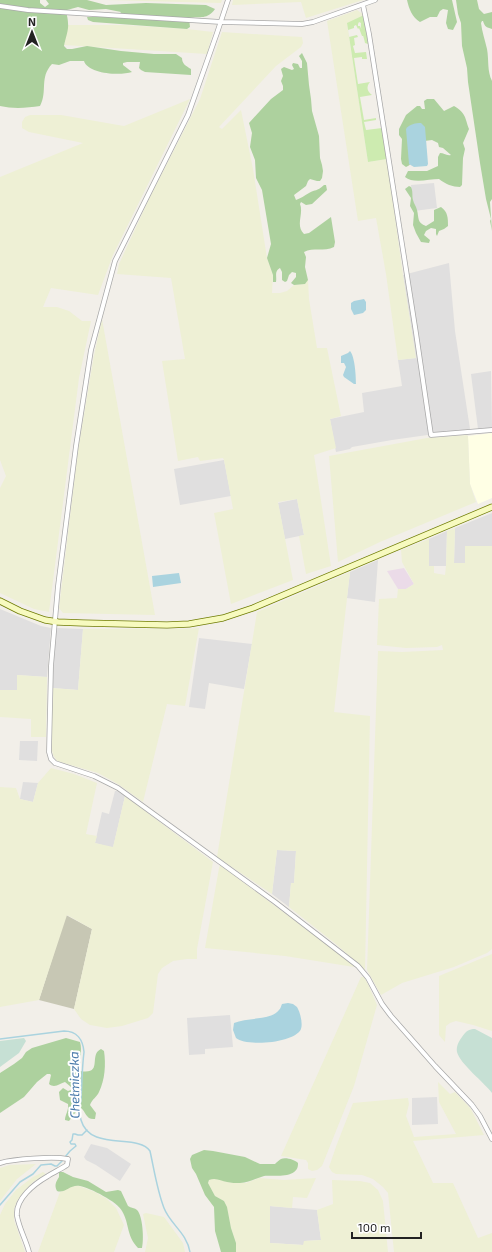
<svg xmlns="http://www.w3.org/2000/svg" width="492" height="1252" font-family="'Exo 2',sans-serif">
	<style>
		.residential { fill: #e0dfdf }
		.industrial { fill: #ebdbe8 }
		.education { fill: #ffffe5 }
		.construction { fill: #c7c7b4 }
		.farmland { fill: #eef0d5 }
		.grass { fill: #cdebb0 }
		.forest { fill: #add19e }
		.wetland { fill: #c6e0d4 }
		.water { fill: #aad3df }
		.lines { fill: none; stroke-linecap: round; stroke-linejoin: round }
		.stream { stroke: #aad3df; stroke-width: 1.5 }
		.street-casing { stroke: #a9a9a9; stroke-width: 5.5 }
		.secondary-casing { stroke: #707d05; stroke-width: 7 }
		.street { stroke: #fff; stroke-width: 4 }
		.secondary { stroke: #f7fabf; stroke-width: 5.5 }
		.labels { text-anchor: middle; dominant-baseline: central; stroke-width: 4; stroke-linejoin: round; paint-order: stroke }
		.water-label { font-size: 13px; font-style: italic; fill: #4a7aab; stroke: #fff }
	</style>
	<rect width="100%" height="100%" fill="#f2efe9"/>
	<g class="residential">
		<polygon points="434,183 437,208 414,211 411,185"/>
		<polygon points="449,263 455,331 470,429 392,440 352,447 350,449 336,452 330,419 364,412 362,393 402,386 398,360 416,358 403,275"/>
		<polygon points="491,371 492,429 478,429 471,374"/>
		<polygon points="224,460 231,496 180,505 174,469"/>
		<polygon points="297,499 304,535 285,539 278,503"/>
		<polygon points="492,513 492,546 466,546 465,563 454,563 455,528"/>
		<polygon points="447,531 446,566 429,566 429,539"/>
		<polygon points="378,560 375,602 347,598 350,572"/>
		<polygon points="0,609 41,626 51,628 47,677 17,675 17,690 0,690"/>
		<polygon points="56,628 83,629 78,690 52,688"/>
		<polygon points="199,638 252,644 244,689 209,683 205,709 189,707"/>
		<polygon points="20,741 38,741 37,761 19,760"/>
		<polygon points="23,782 38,783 33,802 20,799"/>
		<polygon points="115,791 117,791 125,796 113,848 95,843 102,812 109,814"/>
		<polygon points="277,850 296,851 294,883 291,883 289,907 272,894"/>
		<polygon points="230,1015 233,1047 205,1049 205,1054 189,1055 187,1018"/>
		<polygon points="437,1097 438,1124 412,1125 412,1098"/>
		<polygon points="91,1144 107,1148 131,1164 120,1181 96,1165 86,1160 84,1157"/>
		<polygon points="269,1206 317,1210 321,1240 304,1241 304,1245 270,1243"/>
	</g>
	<polygon class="industrial" points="404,568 414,584 406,589 398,589 387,571"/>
	<polygon class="education" points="492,433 492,498 478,504 470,484 468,436"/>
	<polygon class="construction" points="66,915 92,929 74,1009 39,1000"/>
	<g class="farmland">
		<polygon points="105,0 222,0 221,3"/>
		<polygon points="233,0 363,0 306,18 301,2 232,5"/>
		<polygon points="357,10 364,15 347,24 368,162 387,159 403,275 416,358 398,360 386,274 376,218 358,221 327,21"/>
		<polygon points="68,25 124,25 187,29 213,32 207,54 64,45"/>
		<polygon points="222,32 302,37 303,43 301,47 276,66 219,127 222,129 241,110 253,169 267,258 273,275 272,293 280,293 287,291 294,285 305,284 308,280 309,299 317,348 327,348 341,416 330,419 336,448 314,455 331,566 306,574 299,536 304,535 297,499 278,502 293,580 231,604 214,513 233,509 224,460 223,458 200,461 198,457 178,461 162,361 185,359 171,278 117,274 119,264 149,199 200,99"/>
		<polygon points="190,99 113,255 98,295 51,288 43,307 57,307 69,311 82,321 91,321 79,378 49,612 34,609 0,593 0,488 6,476 0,460 0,177 83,143 29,132 22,128 22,122 25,117 30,115 61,115 124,126"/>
		<polygon points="102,319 155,615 63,613 59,608 78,450 94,355"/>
		<polygon points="467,435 468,436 470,484 476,502 380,542 338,562 329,456 427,438"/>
		<polygon points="455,528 454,563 465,563 465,546 492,546 492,949 487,953 454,967 402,983 381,995 367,970 378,651 402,652 443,650 442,645 437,647 406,648 377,645 379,599 397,598 398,589 406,589 414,584 402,562 401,550 429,539 429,566 434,566 434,573 445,575 446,566 447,531"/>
		<polygon points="350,572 334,712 370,716 365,970 337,945 289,907 291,883 294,883 296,851 277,850 272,894 217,857 257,612"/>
		<polygon points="199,628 185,706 167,704 143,802 118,784 98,773 57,761 53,755 51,745 52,688 78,690 83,629 183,629"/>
		<polygon points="17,675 47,677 46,737 31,737 31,719 0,717 0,690 17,690"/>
		<polygon points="51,768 74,774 97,783 86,834 97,836 95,843 113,847 125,796 213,862 197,949 197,959 187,959 173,961 162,968 158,974 153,1013 148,1018 122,1026 107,1028 90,1025 81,1019 74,1009 92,929 67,915 39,1000 0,1007 0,787 16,788 20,799 33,802 38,783"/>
		<polygon points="220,865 353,964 354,967 285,956 205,948 219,868"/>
		<polygon points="492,954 492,1031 473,1025 456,1021 450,1023 446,1026 445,1042 439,1035 439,976"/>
		<polygon points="361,977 364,977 368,984 377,1005 354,1086 322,1166 317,1170 312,1171 308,1169 308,1163 306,1160 281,1156"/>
		<polygon points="438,1082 450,1094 455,1092 471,1109 484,1135 413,1141 433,1183 453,1183 478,1238 492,1233 492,1252 394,1252 388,1193 383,1187 373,1179 362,1175 336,1174 332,1172 329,1167 337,1144 353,1103 408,1098 409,1104 406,1116 414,1137 456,1134 439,1102"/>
		<polygon points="36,1164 17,1179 0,1201 0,1168 9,1165"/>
		<polygon points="43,1172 46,1174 33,1182 25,1191 17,1201 14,1209 14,1220 25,1252 0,1252 0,1215 5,1204 16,1190 33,1177"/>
		<polygon points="216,1178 227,1182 240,1183 246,1183 259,1178 284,1180 316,1178 307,1198 293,1197 292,1208 270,1206 270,1243 303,1245 304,1241 321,1240 317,1210 333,1204 332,1180 360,1181 370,1183 378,1190 383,1201 388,1252 236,1252 236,1243 231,1228 227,1208 224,1201 215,1196 208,1183 209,1180 211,1179"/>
		<polygon points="74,1186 79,1186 95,1192 107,1199 116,1208 124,1225 114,1252 38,1252 60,1192 65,1190 68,1187"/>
		<polygon points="146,1213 164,1217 183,1243 185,1252 145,1252 148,1238 143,1214"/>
	</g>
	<path class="grass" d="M364,15L368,44L365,43C364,37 360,29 361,23L359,22L358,24V26H360L364,36H362L359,28L358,29L356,25L354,26V28L348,30L349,37L357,35L358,37L354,38L355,45L353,46L355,53L366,52L367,59H362V57L354,58L358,84L370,82C366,87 367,91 372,95L360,97L364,120L376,118V120L364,122L366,130L382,128L387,159L368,162L347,23Z"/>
	<g class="forest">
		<path d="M0,0H40V3L45,7L49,4L46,0H87L106,5L146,3L206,5L215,9C207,20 201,16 189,18L190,27L187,29L93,22L88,20L87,17H117L121,12L106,9L89,10L78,7L67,10C66,15 68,17 68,23C69,30 65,39 64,46L67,49H72L87,46L121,51L154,54H176L182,58C182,64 186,66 191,69V75L145,72L141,70L139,68L140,62H127L123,63V65L132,72C120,76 88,74 84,61H70L59,65L52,64C39,78 48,91 40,106C27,108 13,109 0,106Z"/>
		<path d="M407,0H452L457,22L453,30L448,29L446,23L448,10L443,9L440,11L437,17H430L420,22C412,17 409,9 407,0Z"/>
		<path d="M456,0H477L479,9L484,14L492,12V29C486,27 485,27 483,21H482L481,23C482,32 485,40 487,49C489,60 487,71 492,81V199L490,202L492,231L490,221L491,219L486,199L480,163L468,82L467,68L462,46L461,23L458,14Z"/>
		<path d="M302,53L307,63L309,85L311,99L312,111L319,136L320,158L322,165L323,171L322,178L320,181H317L310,179L308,181L306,186L294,195L296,200C301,198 304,196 309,193C316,189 316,192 324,185H326L327,190L312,204L306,205L301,202L300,204C304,214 295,225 304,234L309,233L331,217L335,242L334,247C324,252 313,247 304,252L306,257L305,267L308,280L305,284L294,285L291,283L296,277V273L292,272L289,275L287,281L285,282L282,280V272L280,268C274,271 277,277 276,282H273V275L267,258L271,244L262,190L256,178L255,160L250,147L252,133L249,123L271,99L283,90V86L281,81L283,76L281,69L284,67L292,70L294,69L292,65L293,63L298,64L300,68H302V61L299,56Z"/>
		<path d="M427,99H434L444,111L454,106C466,113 465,118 469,129L463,143L465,149L463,158L462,185L460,187C453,187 445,184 439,179C429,179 413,184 405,177L408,171H427L438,166V157L440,153C444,153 446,156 451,155L443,148L439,147L438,143L432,140L417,142C415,151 415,164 406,167L402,164L401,159L402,139L399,135V129L406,115L417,106H420L422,109H425L424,101Z"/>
		<path d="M409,186L411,187C413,191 412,195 413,200C414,204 416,206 417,210C419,218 417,223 426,226L434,221V210L441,207C448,212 448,218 448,226L444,229L439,231L437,236L436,234V229L431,228L426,231L424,235L430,240L429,243L421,242L416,233L413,225L414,213L410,206L411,198L405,189Z"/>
		<path d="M66,1038L80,1042C83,1051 78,1061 80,1071C104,1075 88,1055 101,1049L104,1051C106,1064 105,1080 99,1092C97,1097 92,1099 90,1105L96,1113L95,1119C86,1120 86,1112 81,1108L75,1113L69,1121L65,1120C65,1115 69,1110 68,1104L60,1100L59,1092L63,1088L68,1091L71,1090V1087L65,1082C60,1083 55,1089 49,1084L51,1075L50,1074H47L37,1082L24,1097L0,1113V1073L14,1064L22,1058L26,1052L32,1048Z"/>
		<path d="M204,1150L213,1151L245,1157L260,1164H275C277,1162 279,1160 281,1159C286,1157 295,1160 298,1163C299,1179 274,1175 264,1176C256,1178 249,1183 240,1183C236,1183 231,1183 227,1182C221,1181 216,1177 209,1180L208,1183L215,1196L224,1201L227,1207L231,1228L236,1243V1252H221L215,1231L214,1207L205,1195L196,1174L192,1168L190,1159L192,1155Z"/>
		<path d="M59,1172H63L73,1177L88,1181L106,1192L118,1190L121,1191L128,1206C131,1208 135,1208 137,1210C143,1216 144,1240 142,1248H138C126,1235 130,1225 122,1211C118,1202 90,1188 80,1186C70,1184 65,1194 57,1191C54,1185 56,1182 59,1177Z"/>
	</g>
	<g class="wetland">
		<path d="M475,1029L492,1038V1093C484,1082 460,1064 457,1052C456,1046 459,1041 462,1037C466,1031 469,1029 475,1029Z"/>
		<polygon points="24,1038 26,1041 19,1053 0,1067 0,1041"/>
	</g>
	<g class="water">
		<path d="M421,123L425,127L428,164L427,166L414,167L409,164L406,129C409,124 416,123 421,123Z"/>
		<polygon points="364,299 366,302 366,310 363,313 354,315 351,309 351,303 354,301"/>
		<path d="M350,351C355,357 356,376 356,384H354L344,377L343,375L346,367L344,363H341V356L348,353Z"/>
		<polygon points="179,573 181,583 153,587 152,576"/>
		<path d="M288,1003L293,1004L297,1007C300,1012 303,1023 301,1029C295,1043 247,1047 236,1038L233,1030L234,1023C247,1017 270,1021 279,1010C281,1008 281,1006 282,1004Z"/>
	</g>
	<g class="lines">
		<g class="stream">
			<path d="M0,1039L64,1031C77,1031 83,1040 84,1052C82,1068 82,1083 81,1099C80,1105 79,1114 81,1120C90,1152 138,1133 150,1151C154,1169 157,1190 164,1208C170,1224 187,1233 190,1252"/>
			<polyline points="65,1157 70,1151 76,1146 75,1144 71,1144 70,1142 72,1140 73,1134 75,1134 78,1135 82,1135 87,1130"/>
			<polyline points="0,1205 20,1182 33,1174 41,1165 51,1164 55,1166 57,1166 63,1160"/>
		</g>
		<g class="street-casing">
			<g id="street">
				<polyline points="228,0 217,33 188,115 115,261 91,350 76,446 58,586 51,666 49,752 51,759 55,763 94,776 118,788 275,902 358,966 368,978 382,1004 391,1016 435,1066 472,1105 480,1116 492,1139"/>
				<polyline points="363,5 369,34 416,333 431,435 492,430"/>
				<polyline points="0,6 28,10 221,22 302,24 313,22 375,0"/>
				<path d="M0,1163C13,1159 55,1156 67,1159"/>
				<path d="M29,1252C26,1240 19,1228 17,1216C15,1199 34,1184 48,1176C54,1172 61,1169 67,1165L68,1159"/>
			</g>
		</g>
		<g class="secondary-casing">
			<polyline id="secondary" points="0,601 20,611 45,620 58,622 83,623 167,625 189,624 223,618 253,608 492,507"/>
		</g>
		<use href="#street" class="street"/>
		<use href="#secondary" class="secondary"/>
	</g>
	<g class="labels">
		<g class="water-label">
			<text transform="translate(74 1085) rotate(-91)">Chełmiczka</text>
		</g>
	</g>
	<g transform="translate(32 32)" stroke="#ffffff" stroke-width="3" paint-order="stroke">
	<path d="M0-3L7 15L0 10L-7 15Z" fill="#222222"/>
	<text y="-6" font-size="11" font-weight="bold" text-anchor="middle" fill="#222222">N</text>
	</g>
	<path d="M352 1232v6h69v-6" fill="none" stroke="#222222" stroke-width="2"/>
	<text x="358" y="1232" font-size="12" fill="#222222" stroke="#ffffff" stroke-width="3" paint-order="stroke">100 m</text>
</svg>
